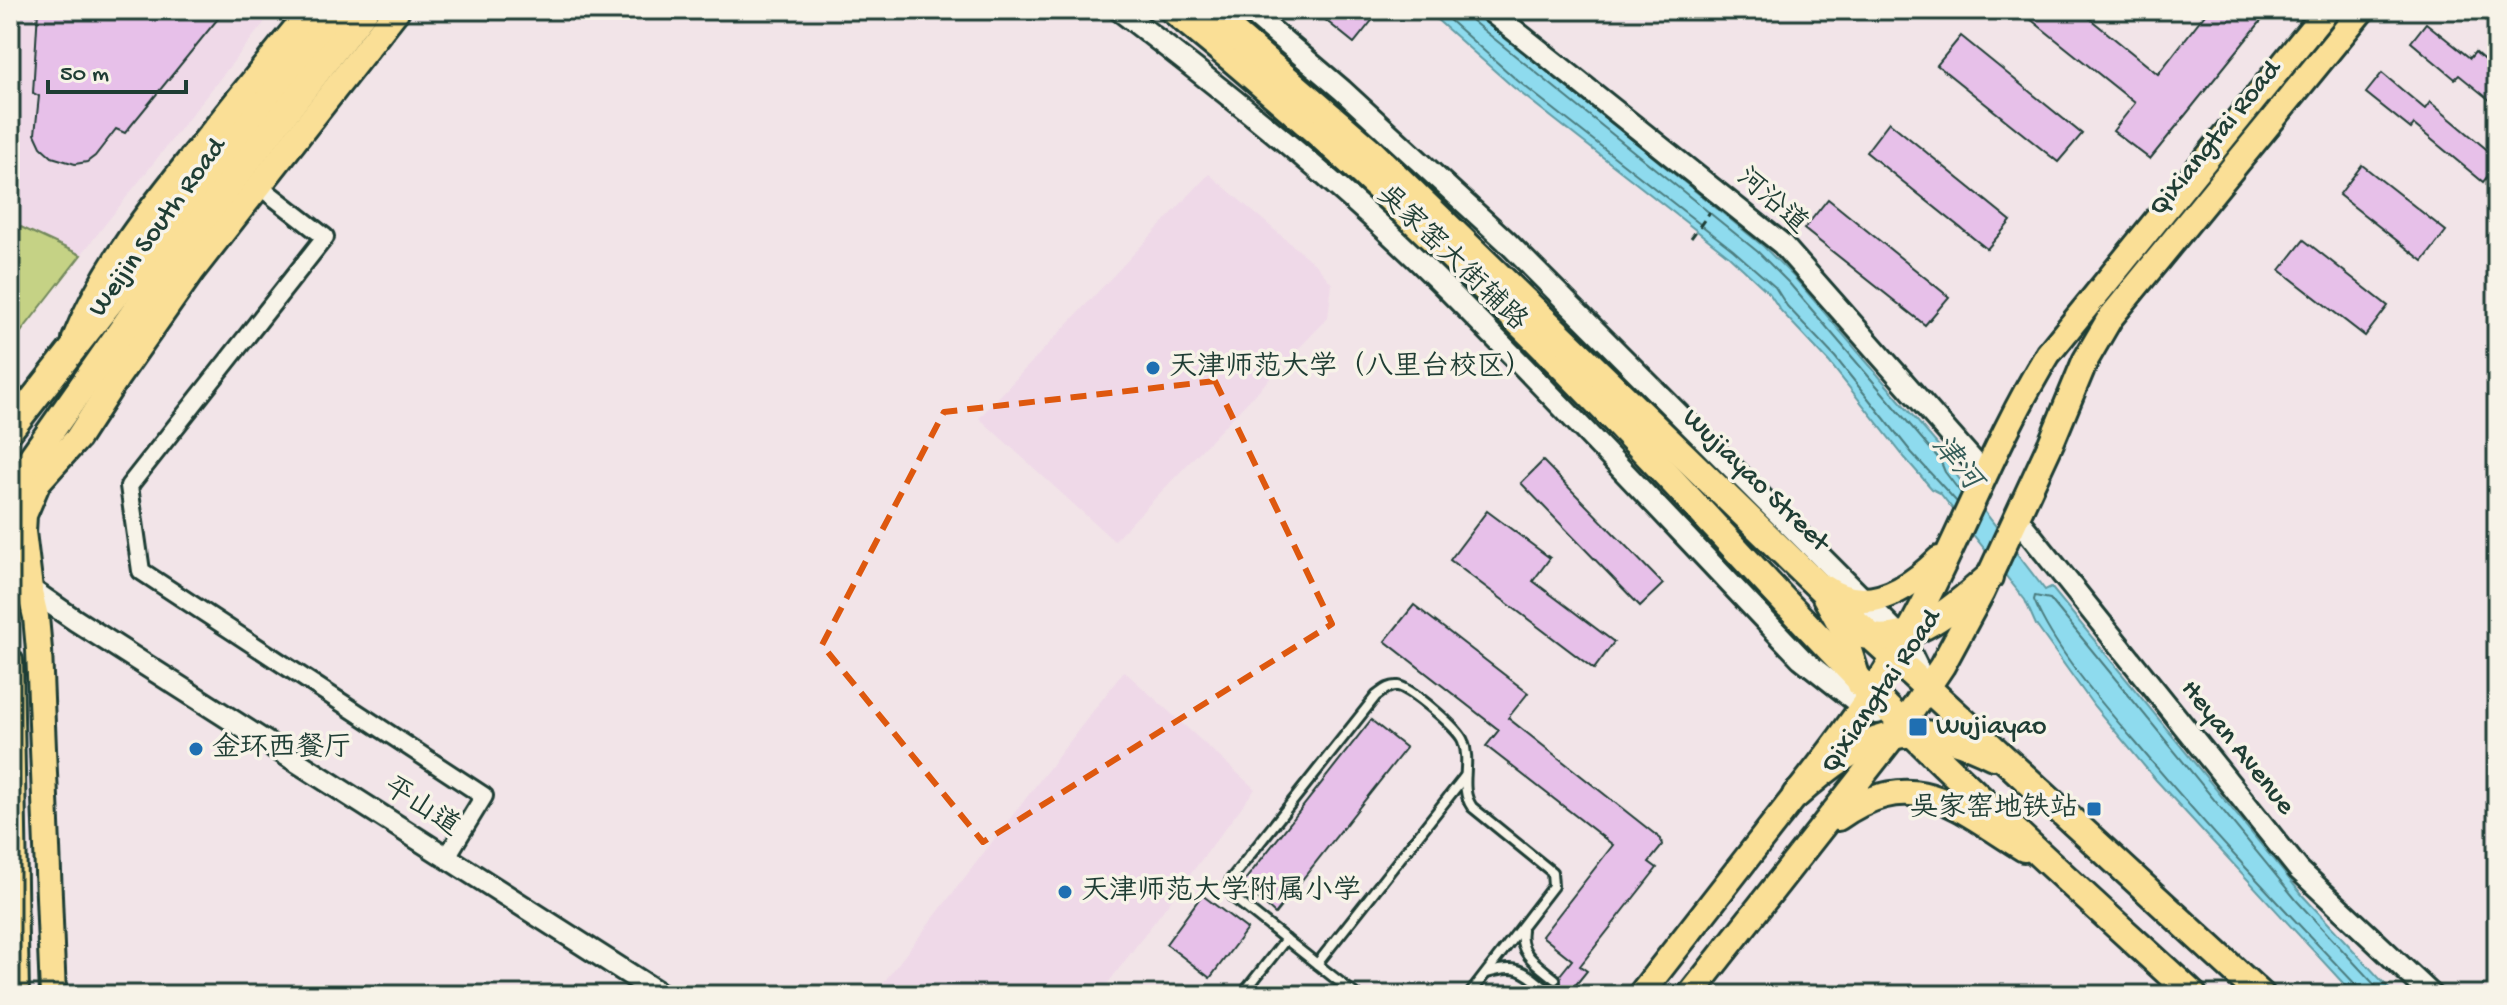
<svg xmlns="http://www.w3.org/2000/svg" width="2507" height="1005" font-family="'Gochi Hand','LXGW WenKai TC',sans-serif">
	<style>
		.built { fill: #efd9e8 }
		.green { fill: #c5d285; stroke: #72885c; stroke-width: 2 }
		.water { fill: #8edbee; stroke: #629ca4; stroke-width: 2 }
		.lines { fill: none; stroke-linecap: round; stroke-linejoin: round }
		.shore { stroke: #4b7c7e; stroke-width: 2 }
		.building { fill: #e7c0e9; stroke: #1f3d34; stroke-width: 2 }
		.service-casing { stroke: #1f3d34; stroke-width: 14 }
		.minor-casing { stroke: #1f3d34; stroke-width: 22 }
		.tertiary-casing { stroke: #1f3d34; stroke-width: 26 }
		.primary-casing { stroke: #1f3d34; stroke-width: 30 }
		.trunk-casing { stroke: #1f3d34; stroke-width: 32 }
		.path { stroke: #1f3d34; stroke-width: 3; stroke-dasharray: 8 6; stroke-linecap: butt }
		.service { stroke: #f7f3e8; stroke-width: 8 }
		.minor { stroke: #f7f3e8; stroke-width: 16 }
		.tertiary { stroke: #f7f3e8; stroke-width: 20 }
		.primary { stroke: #fadf96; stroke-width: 24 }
		.trunk { stroke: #fadf96; stroke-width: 26 }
		.marked { fill: none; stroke: #de580e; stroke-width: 6; stroke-dasharray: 16 10; stroke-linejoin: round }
		.poi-dot { fill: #1f6fb2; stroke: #f7f3e8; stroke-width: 3 }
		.labels { text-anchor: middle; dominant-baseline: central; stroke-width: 7; stroke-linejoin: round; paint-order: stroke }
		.street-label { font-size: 28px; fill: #1f3d34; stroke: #f7f3e8 }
		.poi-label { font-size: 28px; fill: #1f3d34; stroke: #f7f3e8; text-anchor: start }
		.water-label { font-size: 30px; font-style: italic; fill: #355d59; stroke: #f7f3e8 }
	</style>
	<rect width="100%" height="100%" fill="#f2e4e8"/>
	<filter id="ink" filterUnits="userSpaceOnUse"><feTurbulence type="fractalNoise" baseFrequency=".0125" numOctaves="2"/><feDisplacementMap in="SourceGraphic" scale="16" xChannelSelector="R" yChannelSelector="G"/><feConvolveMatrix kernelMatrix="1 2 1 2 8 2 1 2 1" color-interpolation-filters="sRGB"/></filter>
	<g filter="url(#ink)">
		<g class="built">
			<polygon points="10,10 266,10 271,14 81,255 10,222"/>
			<polygon points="1209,174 1317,266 1332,284 1328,318 1114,541 979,418"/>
			<polygon points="1124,671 1255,789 1099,995 874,995"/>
		</g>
		<polygon class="green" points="10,222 81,255 10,346"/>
		<polygon class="water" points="1426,10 1472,10 1763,246 1794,277 1948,457 1951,468 2045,590 2051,587 2303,896 2395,995 2354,995 2156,780 2094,706 2036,625 2025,600 1940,493 1932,489 1905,458 1829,362 1781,311 1769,293 1729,256 1513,87"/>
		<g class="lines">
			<g class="shore">
				<polyline points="1438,10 1518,81 1733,250 1775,287 1787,306 1835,357 1912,453 1957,502"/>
				<polyline points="1468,10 1471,20 1758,252 1789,283 1940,460 1945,472 1961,493"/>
				<path d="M2359,995L2357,986C2282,907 2206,827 2136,743C2102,704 2053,647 2034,600L2035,596L2050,599L2297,901L2384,995"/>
			</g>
		</g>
		<g class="building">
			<polygon points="38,10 225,10 125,133 116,129 95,156 87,162 75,164 52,157 41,147 35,134 39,96 33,93"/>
			<polygon points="1313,10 1364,10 1374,18 1354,43"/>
			<polygon points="2019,10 2079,10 2158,74 2208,10 2270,10 2150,159 2113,131 2135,103"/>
			<polygon points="2426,23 2470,58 2475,52 2497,71 2497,106 2459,75 2455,79 2411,42"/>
			<polygon points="1961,36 2082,134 2058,162 1937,65"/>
			<polygon points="2382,73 2425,109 2430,102 2497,158 2497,164 2483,182 2414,125 2411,129 2366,93"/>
			<polygon points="1889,122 2011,221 1987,249 1866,152"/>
			<polygon points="2362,165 2446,231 2423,261 2339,195"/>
			<polygon points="1828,199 1949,297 1925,325 1804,229"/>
			<polygon points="2304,240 2388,306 2365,336 2280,270"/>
			<polygon points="1543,461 1663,584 1640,606 1521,483"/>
			<polygon points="1487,511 1550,558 1533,581 1614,642 1594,669 1450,560"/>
			<polygon points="1414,605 1528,693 1508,718 1661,839 1662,846 1649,862 1657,868 1580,966 1587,971 1574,987 1567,989 1565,995 1549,995 1552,985 1561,983 1560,975 1572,960 1542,936 1613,845 1486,746 1499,730 1385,641"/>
			<polygon points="1371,720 1406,748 1275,914 1242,884"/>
			<polygon points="1202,895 1247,929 1210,978 1166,944"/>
		</g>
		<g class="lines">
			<g class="service-casing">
				<g id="service">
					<path d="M1522,930C1518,954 1538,965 1555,979"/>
					<polyline points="1317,964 1465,776"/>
					<path d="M1487,973C1517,964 1523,970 1546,989"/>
					<polyline points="1572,993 1575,995"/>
					<polyline points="1242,995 1286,939"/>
					<path d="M1356,995L1234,898L1229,885L1231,879L1376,696C1383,691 1389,685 1398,686C1411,688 1459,729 1463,741C1472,763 1458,787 1472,807L1552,872L1553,886L1469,995"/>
				</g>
			</g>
			<g class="minor-casing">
				<polyline id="minor" points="258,185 325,237 129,486 141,571 484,796 446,858"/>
			</g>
			<g class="tertiary-casing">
				<g id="tertiary">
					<path d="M1119,10C1229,94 1339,182 1437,279C1561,402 1680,532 1801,658L1863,707L1877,713"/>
					<polyline points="1248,10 1342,90 1506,241 1904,640 1924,681"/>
					<polyline points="1489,10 1782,244 1984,473"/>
					<polyline points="2017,518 2299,870 2432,995"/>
					<polyline points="30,589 75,620 662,995"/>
				</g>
			</g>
			<g class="primary-casing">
				<g id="primary">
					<path d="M75,339C103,268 152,207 199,149C236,102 273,56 311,10"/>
					<polyline points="26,575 36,617 39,650 53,995"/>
					<path d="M1824,587C1865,617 1908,590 1939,559"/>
					<polyline points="30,589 23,532 24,515 38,482 77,439 118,376 192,271 397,10"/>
					<polyline points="1825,597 1842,628 1860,685"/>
					<polyline points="10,661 16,995"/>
					<path d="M1838,818C1914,764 1956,807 2024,849"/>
					<path d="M1640,995C1686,936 1732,877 1778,818C1819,766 1861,713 1895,656C1953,559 1989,450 2048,354L2327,10"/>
					<polyline points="1690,995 1903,724 1942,666 1982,592 2051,443 2085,361 2110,318 2362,10"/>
				</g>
			</g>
			<g class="trunk-casing">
				<g id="trunk">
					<path d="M1173,10C1326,134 1470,269 1607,412C1706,514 1800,622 1901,722C1996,816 2095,905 2193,995"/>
					<polyline points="1207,10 1368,149 1848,615 2261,995"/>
					<polyline points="10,429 339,10"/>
					<polyline points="10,489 179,249 365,10"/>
					<path d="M1863,635C1909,649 1958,605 1989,577"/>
					<path d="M1796,795C1863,735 1908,713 1993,756"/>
				</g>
			</g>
			<polyline class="path" points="1691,238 1710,212"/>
			<use href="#service" class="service"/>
			<use href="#minor" class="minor"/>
			<use href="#tertiary" class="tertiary"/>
			<use href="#primary" class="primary"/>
			<use href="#trunk" class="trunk"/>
		</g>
	</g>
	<path class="marked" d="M1215,381L1332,624L983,842L822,645L944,412Z"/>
	<g class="poi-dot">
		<circle cx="1153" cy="368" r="8"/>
		<rect x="1908" y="717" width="20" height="20" rx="4"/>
		<circle cx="196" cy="749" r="8"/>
		<rect x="2086" y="801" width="16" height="16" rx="4"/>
		<circle cx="1065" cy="892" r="8"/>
	</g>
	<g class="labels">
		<g class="street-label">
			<text transform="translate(2216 139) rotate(-51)">Qixiangtai Road</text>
			<text transform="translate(1771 202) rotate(41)">河沿道</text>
			<text transform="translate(158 228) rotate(-54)">Weijin South Road</text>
			<text transform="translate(1451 259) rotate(44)">吴家窑大街辅路</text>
			<text transform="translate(1755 481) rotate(44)">Wujiayao Street</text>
			<text transform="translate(1882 692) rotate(-56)">Qixiangtai Road</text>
			<text transform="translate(2237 748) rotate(51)">Heyan Avenue</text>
			<text transform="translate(421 808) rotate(33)">平山道</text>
		</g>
		<g class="poi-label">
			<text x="1169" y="368">天津师范大学（八里台校区）</text>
			<text x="1936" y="727">Wujiayao</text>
			<text x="212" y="749">金环西餐厅</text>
			<text x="2078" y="809" text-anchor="end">吴家窑地铁站</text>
			<text x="1081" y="892">天津师范大学附属小学</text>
		</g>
		<g class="water-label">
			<text transform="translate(1955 464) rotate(51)">津河</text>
		</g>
	</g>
	<rect width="2507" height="1005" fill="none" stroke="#f7f3e8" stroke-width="40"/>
	<rect x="20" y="20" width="2467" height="965" fill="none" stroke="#1f3d34" stroke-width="3" filter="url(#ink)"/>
	<path d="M48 80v12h138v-12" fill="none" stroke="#1f3d34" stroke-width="4"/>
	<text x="60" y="80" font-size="24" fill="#1f3d34" stroke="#f7f3e8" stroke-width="6" paint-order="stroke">50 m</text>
</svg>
